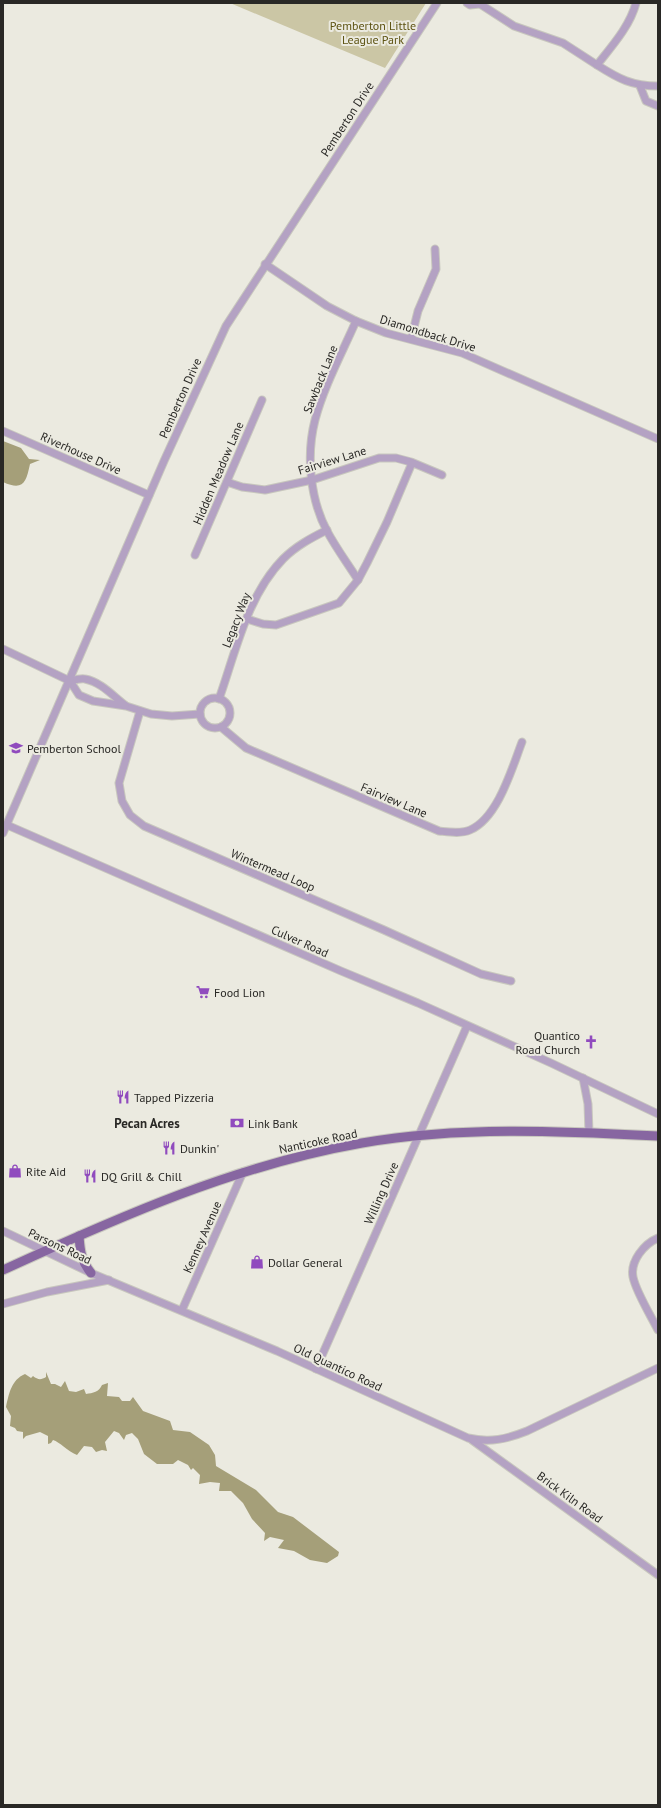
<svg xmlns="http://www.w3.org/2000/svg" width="661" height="1808" font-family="'PT Sans',sans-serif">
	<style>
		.green { fill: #cbc6a5 }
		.water { fill: #a59f79 }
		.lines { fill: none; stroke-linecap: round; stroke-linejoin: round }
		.minor-casing { stroke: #c8c7be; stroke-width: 9 }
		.major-casing { stroke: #c8c7be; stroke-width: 11 }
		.minor { stroke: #b4a2c3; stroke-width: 7 }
		.major { stroke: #8766a1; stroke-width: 9 }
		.labels { text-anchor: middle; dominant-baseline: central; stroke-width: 4; stroke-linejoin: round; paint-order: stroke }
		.park-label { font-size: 12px; fill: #5d5312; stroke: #ebeae0 }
		.street-label { font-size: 12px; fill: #292825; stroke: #ebeae0 }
		.poi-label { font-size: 12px; fill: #292825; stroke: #ebeae0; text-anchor: start }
		.neighbourhood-label { font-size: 13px; font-weight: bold; fill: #292825; stroke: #ebeae0 }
	</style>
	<rect width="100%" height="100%" fill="#ebeae0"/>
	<polygon class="green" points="230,3 426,3 385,68"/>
	<g class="water">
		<path d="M3,441L21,448L29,459L40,460L30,464C26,483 23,491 3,482Z"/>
		<path d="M46,1372L51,1384H55L61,1387L65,1381L69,1391L76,1392L84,1389L86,1394C93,1393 99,1392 102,1385L108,1383L107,1396L119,1397L122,1401H130L133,1397L143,1411L170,1421L173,1430L190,1432L209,1445L215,1455L216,1466L256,1490L278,1512L293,1517L339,1552L338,1556L327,1563L310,1560L294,1551L278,1548L284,1540L270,1537L264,1541L265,1533L252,1519L243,1503L231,1491H219L220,1483L210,1482L199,1484L200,1475L193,1468L191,1470L188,1465L178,1460L173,1464H157L144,1454L138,1439L132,1433L126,1435L124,1440L119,1433L114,1431L105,1442L107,1451L102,1450L96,1452L92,1447L84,1446L77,1455C67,1451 60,1442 53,1440L51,1443L48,1444V1436L40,1432L26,1436L23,1439V1432L17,1431L15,1428L10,1426L11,1416L6,1407C9,1394 11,1380 25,1374L31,1378L33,1376C38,1380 41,1380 46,1377Z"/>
	</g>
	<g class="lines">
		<g class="minor-casing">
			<g id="minor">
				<polyline points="467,3 470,5 480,4 514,26 563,43 597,65"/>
				<path d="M636,3C630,26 612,46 597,65C619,79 632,86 658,86"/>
				<polyline points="640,86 646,101 658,106"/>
				<polyline points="265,264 327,306 356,321 386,333 462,353 658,439"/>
				<path d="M356,321C342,353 324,386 315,420C306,455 310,499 327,531C336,548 348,564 358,580"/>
				<polyline points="411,339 418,311 436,269 435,249"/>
				<polyline points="3,431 149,495"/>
				<polyline points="227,482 242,487 265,490 312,480 379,458 396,458 411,462 442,475"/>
				<polyline points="195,555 262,400"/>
				<polyline points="247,619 263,624 276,625 339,603 358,580 367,563 387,522 412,463"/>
				<polyline points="3,649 70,681 79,695 93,701 126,706 151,714 172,716 200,714"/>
				<path d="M70,681C74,680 81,678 85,679C101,682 113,696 125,705"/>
				<circle cx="215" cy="713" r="15"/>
				<path d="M219,699C236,651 247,596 283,559C296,546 311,538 327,530"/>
				<polyline points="140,711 119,783 122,801 130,815 144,826 384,930 481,974 511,981"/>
				<path d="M221,727L246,748L439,831C449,832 461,834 470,830C498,818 512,768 522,742"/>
				<polyline points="7,825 341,971 418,1003 551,1063 658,1114"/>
				<polyline points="3,833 164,461 226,326 437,3"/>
				<polyline points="583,1078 588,1104 589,1133"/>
				<path d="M3,1231L91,1273L277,1351L468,1438C490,1443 507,1439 527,1431L658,1368"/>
				<path d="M658,1238C644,1244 630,1261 633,1277C636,1292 651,1316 658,1330"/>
				<polyline points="3,1304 47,1292 109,1280"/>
				<polyline points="182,1310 243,1172"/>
				<polyline points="316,1369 467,1026"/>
				<polyline points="472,1440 658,1575"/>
			</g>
		</g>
		<g class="major-casing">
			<g id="major">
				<path d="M79,1236C80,1250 81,1261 91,1273"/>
				<path d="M3,1270C119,1217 236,1165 362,1143C460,1126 559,1131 658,1136"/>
			</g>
		</g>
		<use href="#minor" class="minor"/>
		<use href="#major" class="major"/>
	</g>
	<defs>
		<g id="school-bare" transform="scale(1.08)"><path d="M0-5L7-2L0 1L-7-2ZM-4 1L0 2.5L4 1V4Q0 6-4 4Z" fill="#904bbe" stroke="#ebeae0" stroke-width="2.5" paint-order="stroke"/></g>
		<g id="supermarket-bare" transform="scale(1.08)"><path d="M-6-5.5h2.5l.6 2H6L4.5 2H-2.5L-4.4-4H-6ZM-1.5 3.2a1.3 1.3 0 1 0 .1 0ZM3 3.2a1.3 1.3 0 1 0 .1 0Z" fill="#904bbe" stroke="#ebeae0" stroke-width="2.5" paint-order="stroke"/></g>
		<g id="church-bare" transform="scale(1.08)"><path d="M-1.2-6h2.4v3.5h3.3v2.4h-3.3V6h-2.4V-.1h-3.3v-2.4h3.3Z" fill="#904bbe" stroke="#ebeae0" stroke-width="2.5" paint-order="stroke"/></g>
		<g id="restaurant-bare" transform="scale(1.08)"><path d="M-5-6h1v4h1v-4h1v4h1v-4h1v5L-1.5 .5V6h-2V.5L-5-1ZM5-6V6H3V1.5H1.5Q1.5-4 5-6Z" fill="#904bbe" stroke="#ebeae0" stroke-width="2.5" paint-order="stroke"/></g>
		<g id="bank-bare" transform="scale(1.08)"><path d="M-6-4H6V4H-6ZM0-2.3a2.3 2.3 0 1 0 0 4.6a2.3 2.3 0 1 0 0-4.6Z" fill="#904bbe" stroke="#ebeae0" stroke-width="2.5" paint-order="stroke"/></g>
		<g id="shop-bare" transform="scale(1.08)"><path d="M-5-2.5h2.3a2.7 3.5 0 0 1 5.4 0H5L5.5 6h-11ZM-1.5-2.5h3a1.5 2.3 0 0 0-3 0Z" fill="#904bbe" stroke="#ebeae0" stroke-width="2.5" paint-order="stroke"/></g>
	</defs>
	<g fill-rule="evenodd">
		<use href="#school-bare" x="16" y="748"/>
		<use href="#supermarket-bare" x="203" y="992"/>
		<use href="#church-bare" x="591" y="1042"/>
		<use href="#restaurant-bare" x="123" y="1097"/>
		<use href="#bank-bare" x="237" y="1123"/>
		<use href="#restaurant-bare" x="169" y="1148"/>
		<use href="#shop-bare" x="15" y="1171"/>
		<use href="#restaurant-bare" x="90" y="1176"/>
		<use href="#shop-bare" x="257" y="1262"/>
	</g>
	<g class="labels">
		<g class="park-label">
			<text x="373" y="25">Pemberton Little<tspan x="373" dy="14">League Park</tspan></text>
		</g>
		<g class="street-label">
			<text transform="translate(347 119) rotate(-57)">Pemberton Drive</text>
			<text transform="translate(428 333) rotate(17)">Diamondback Drive</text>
			<text transform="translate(320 379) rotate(-68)">Sawback Lane</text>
			<text transform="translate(180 398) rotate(-66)">Pemberton Drive</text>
			<text transform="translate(81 453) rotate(24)">Riverhouse Drive</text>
			<text transform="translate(332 460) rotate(-17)">Fairview Lane</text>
			<text transform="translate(218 473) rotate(-67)">Hidden Meadow Lane</text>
			<text transform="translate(236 620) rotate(-69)">Legacy Way</text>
			<text transform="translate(394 800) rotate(23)">Fairview Lane</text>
			<text transform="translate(273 870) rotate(23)">Wintermead Loop</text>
			<text transform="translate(300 941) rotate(24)">Culver Road</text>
			<text transform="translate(318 1141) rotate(-12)">Nanticoke Road</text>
			<text transform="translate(381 1193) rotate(-66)">Willing Drive</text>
			<text transform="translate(202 1237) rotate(-66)">Kenney Avenue</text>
			<text transform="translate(60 1246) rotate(25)">Parsons Road</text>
			<text transform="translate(338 1367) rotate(25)">Old Quantico Road</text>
			<text transform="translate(570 1497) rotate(36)">Brick Kiln Road</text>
		</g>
		<g class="poi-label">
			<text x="27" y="748">Pemberton School</text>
			<text x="214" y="992">Food Lion</text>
			<text x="580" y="1035" text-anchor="end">Quantico<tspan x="580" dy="14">Road Church</tspan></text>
			<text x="134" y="1097">Tapped Pizzeria</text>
			<text x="248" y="1123">Link Bank</text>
			<text x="180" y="1148">Dunkin'</text>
			<text x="26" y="1171">Rite Aid</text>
			<text x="101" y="1176">DQ Grill &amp; Chill</text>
			<text x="268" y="1262">Dollar General</text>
		</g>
		<g class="neighbourhood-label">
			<text x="147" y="1123">Pecan Acres</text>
		</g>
	</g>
	<rect width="661" height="1808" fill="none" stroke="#292825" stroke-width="8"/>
</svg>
